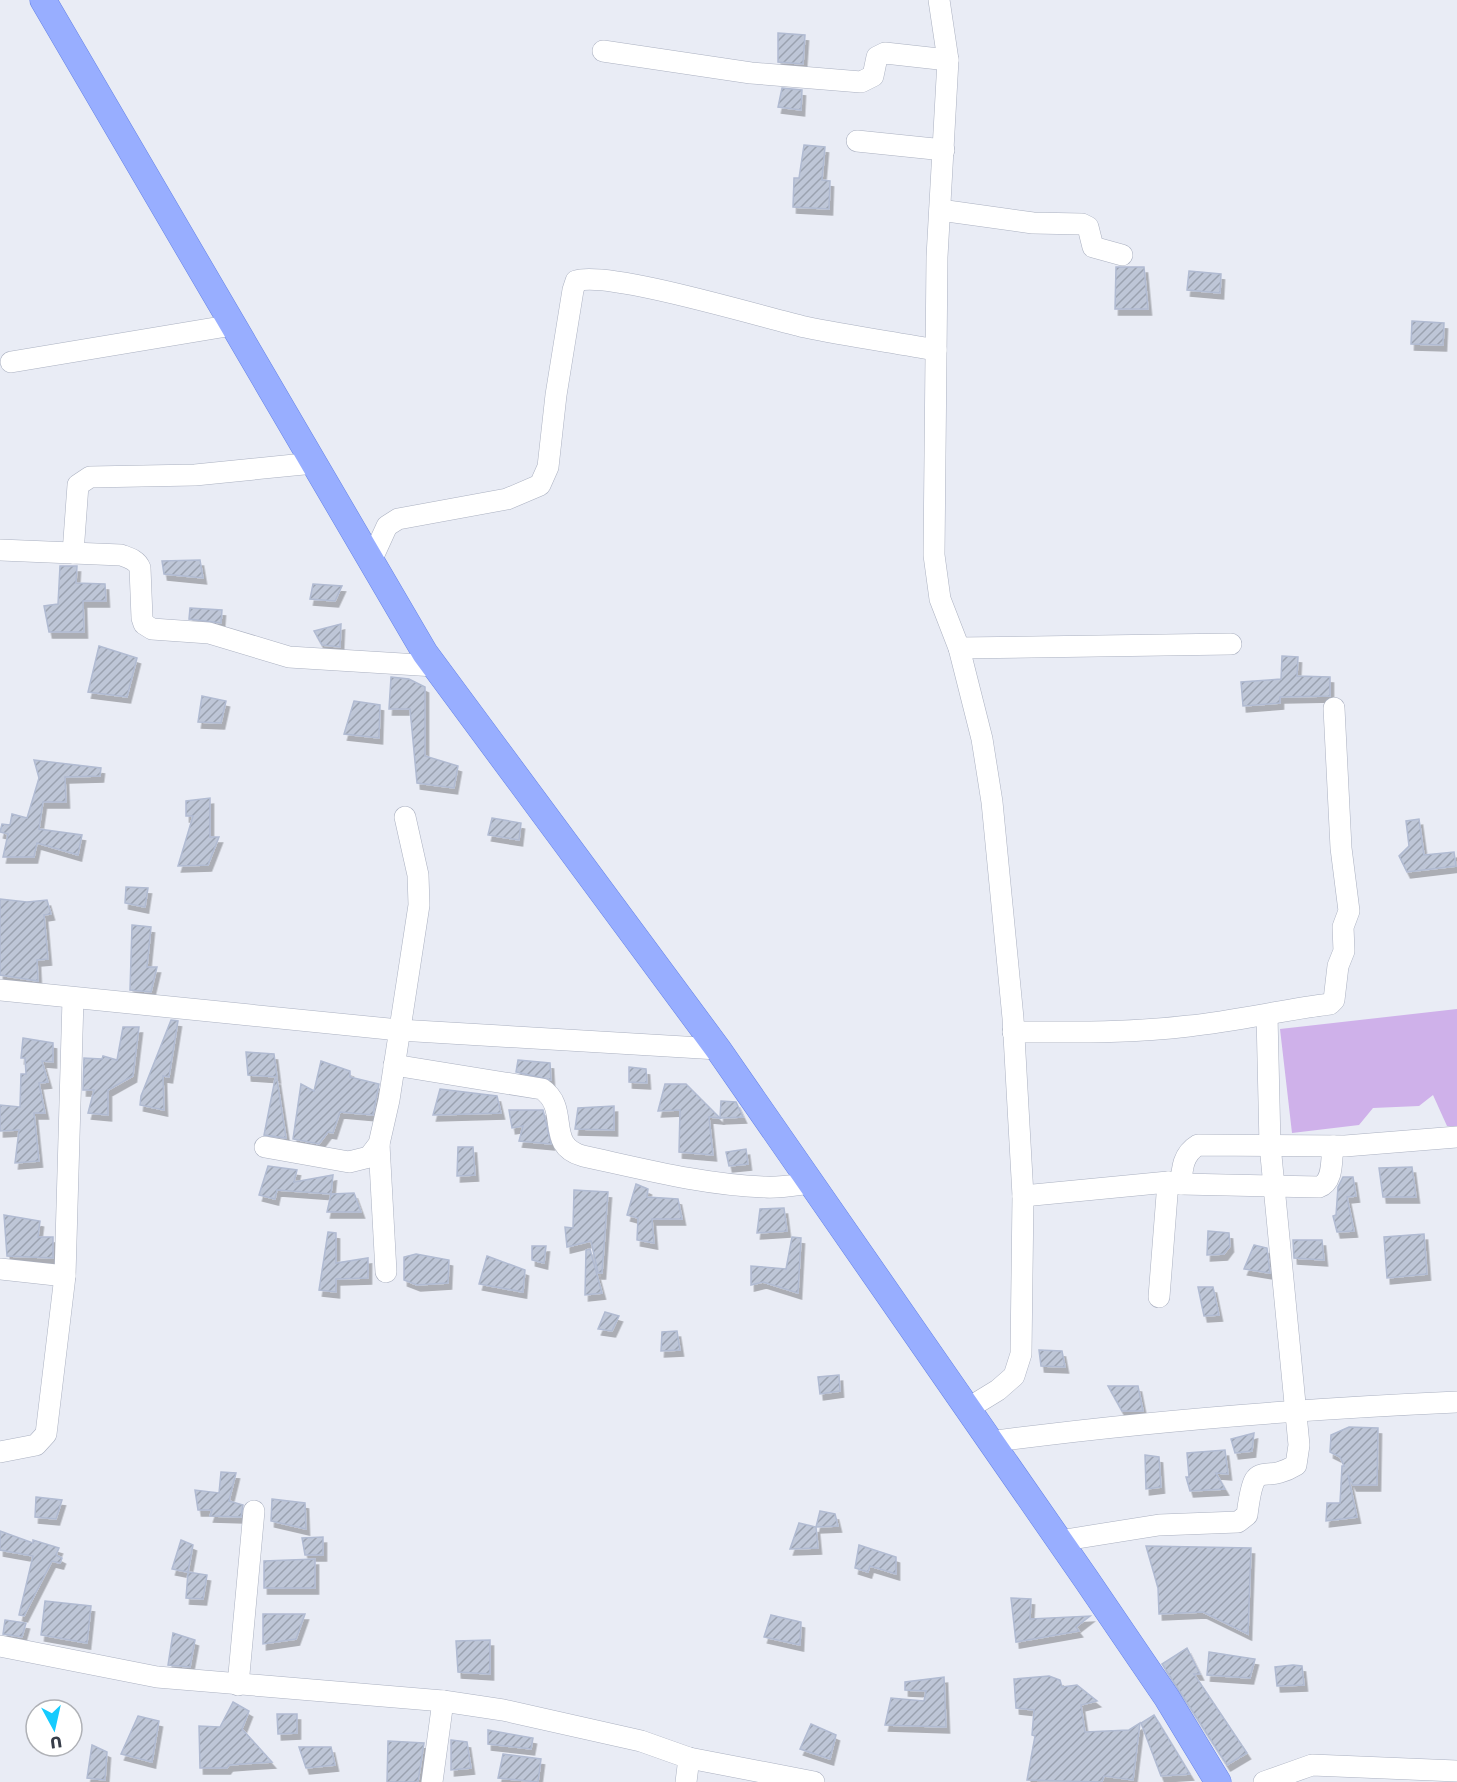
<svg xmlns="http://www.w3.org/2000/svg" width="1457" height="1782" font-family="Rubik,sans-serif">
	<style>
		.grass { fill: #cfb1ea }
		.building { fill: url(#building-hatch); stroke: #b1bbd2; stroke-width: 1.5; filter: url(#shadow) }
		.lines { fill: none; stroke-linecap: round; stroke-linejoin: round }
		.minor-casing { stroke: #abb1c1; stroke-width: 22 }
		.major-casing { stroke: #6583e7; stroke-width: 27 }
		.minor { stroke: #fff; stroke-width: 21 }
		.major { stroke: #98aeff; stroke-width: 26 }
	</style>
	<defs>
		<pattern id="building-hatch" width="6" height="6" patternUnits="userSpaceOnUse" patternTransform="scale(1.5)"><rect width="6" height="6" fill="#bec6d7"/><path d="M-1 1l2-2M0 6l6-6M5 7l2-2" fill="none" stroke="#9ba2b0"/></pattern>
		<filter id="shadow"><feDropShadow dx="3.5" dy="6" stdDeviation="0" flood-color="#0004"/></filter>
	</defs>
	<rect width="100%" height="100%" fill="#e9ecf5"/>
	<polygon class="grass" points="1457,1009 1457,1127 1447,1126 1433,1095 1419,1106 1373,1108 1359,1125 1292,1133 1280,1029"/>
	<g class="building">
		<polygon points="778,33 805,35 803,64 778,62"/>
		<polygon points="782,88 802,90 801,110 778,107"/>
		<polygon points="804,145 825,147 822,180 830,181 829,209 793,207 794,178 799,178"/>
		<polygon points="1116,267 1144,267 1148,309 1115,309"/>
		<polygon points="1189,271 1221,274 1220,293 1187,290"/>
		<polygon points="1412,321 1444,323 1443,345 1411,344"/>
		<polygon points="200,560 203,578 164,574 162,561"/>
		<polygon points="60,566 77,566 76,583 105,584 106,601 83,601 84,632 49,632 44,606 58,604"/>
		<polygon points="313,584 342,586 335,601 310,599"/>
		<polygon points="190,608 222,610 221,623 189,619"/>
		<polygon points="341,624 340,647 322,645 314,631"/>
		<polygon points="99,646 137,658 127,697 88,692"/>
		<polygon points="1282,656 1298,657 1297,676 1330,677 1330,696 1280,697 1280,703 1243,706 1241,682 1281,679"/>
		<polygon points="391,677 409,679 425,687 425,756 458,766 454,788 417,783 410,709 389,709"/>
		<polygon points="202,696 226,701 221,723 198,722"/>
		<polygon points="354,701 380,705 379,738 344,734"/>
		<polygon points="34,760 101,768 100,776 65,777 66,802 43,802 39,829 82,835 78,855 37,843 34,857 3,857 8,834 0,832 2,824 10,825 12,814 27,818 39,778"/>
		<polygon points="210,798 210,837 219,837 208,865 178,866 193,816 186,816 186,801"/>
		<polygon points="492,818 521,823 519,840 488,835"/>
		<polygon points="1419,819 1424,855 1454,852 1456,866 1407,872 1399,856 1409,846 1406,821"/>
		<polygon points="126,887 148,888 145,907 125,903"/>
		<polygon points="0,899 27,902 47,900 51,914 44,915 48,959 37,960 38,981 0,975"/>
		<polygon points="132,925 151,927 147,967 157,967 151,992 130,990"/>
		<polygon points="171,1020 178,1021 169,1077 163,1076 164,1110 140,1105 141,1096"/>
		<polygon points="123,1027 139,1027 133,1076 108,1090 108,1115 88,1113 94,1090 83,1090 84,1058 102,1059 103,1056 117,1060"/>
		<polygon points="23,1038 53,1043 53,1062 42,1061 48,1082 39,1083 45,1113 34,1113 39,1161 15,1163 19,1130 0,1131 0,1105 20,1107 21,1074 26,1074 25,1058 21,1058"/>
		<polygon points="246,1052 274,1054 277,1077 248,1075"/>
		<polygon points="518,1060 550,1063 551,1080 516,1072"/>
		<polygon points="321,1061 350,1071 350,1077 379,1084 373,1115 340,1112 333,1133 328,1132 319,1144 293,1139 301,1084 314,1091"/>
		<polygon points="629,1067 646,1069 647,1083 629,1082"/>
		<polygon points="275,1079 277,1079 286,1138 264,1135"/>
		<polygon points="665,1084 686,1084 720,1118 709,1117 713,1155 679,1152 680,1110 658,1111"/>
		<polygon points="440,1089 497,1096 501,1113 433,1115"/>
		<polygon points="721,1101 736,1102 743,1117 720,1118"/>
		<polygon points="614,1106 614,1130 575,1129 578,1108"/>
		<polygon points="509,1110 543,1110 551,1144 519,1141 523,1126 512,1128"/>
		<polygon points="458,1147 473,1147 475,1175 457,1176"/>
		<polygon points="746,1149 748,1164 729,1166 726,1152"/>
		<polygon points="268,1166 297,1170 294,1182 333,1175 331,1194 277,1190 275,1199 259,1195"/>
		<polygon points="1412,1167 1416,1197 1383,1197 1379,1168"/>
		<polygon points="1343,1177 1353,1177 1356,1196 1347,1197 1354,1231 1337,1232 1333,1216 1336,1215 1338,1187"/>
		<polygon points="636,1184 648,1189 647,1197 678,1199 682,1219 652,1219 654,1243 637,1240 638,1218 627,1215"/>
		<polygon points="574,1190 608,1192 602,1273 598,1273 591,1241 567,1247 565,1227 573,1228"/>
		<polygon points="354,1193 361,1212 327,1212 331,1194"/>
		<polygon points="784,1208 787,1231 757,1233 760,1209"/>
		<polygon points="4,1215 40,1221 38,1237 53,1237 53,1258 7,1256"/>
		<polygon points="1208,1231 1229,1233 1230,1246 1224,1254 1207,1255"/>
		<polygon points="328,1232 336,1233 336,1263 368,1258 368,1278 336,1279 336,1292 319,1290"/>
		<polygon points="1424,1234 1427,1274 1387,1278 1384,1237"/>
		<polygon points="792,1237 801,1238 798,1293 763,1282 751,1285 751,1266 786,1269"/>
		<polygon points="1293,1240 1322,1240 1324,1260 1294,1258"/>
		<polygon points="1254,1245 1267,1248 1270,1273 1244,1269"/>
		<polygon points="532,1246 546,1246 544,1263 532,1260"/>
		<polygon points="590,1249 602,1293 585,1295 586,1250"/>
		<polygon points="416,1254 449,1260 448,1283 417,1285 404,1280 404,1257"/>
		<polygon points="487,1256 525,1270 523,1292 479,1284"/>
		<polygon points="1198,1287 1213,1287 1219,1315 1204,1316"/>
		<polygon points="605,1312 619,1316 612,1331 598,1329"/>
		<polygon points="677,1331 680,1350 661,1351 662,1332"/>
		<polygon points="1039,1350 1062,1351 1065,1367 1041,1366"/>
		<polygon points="839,1375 840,1391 820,1394 818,1377"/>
		<polygon points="1108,1386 1138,1386 1143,1411 1122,1411"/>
		<polygon points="1349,1427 1378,1428 1377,1485 1353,1485 1348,1475 1357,1517 1326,1521 1327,1503 1340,1503 1342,1466 1344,1466 1340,1457 1330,1452 1331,1435"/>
		<polygon points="1254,1433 1252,1451 1235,1453 1231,1439"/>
		<polygon points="1225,1450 1228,1474 1216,1473 1225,1489 1190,1491 1186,1477 1189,1477 1187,1453"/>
		<polygon points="1145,1455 1159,1457 1161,1487 1146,1489"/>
		<polygon points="221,1472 236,1473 229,1501 243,1505 241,1517 210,1516 212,1510 198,1510 195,1490 219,1493"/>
		<polygon points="36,1497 62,1500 56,1519 35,1517"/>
		<polygon points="272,1499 305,1503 306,1529 271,1521"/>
		<polygon points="820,1511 835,1514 838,1526 816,1527"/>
		<polygon points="799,1523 816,1527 818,1548 790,1549"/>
		<polygon points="0,1531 33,1543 33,1540 59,1548 56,1555 62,1558 60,1563 52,1561 24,1616 19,1615 33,1556 0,1550"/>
		<polygon points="323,1537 323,1555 305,1555 302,1538"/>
		<polygon points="181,1540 193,1545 188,1572 172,1569"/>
		<polygon points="859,1545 896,1557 896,1574 870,1566 868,1572 855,1568"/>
		<polygon points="1146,1546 1251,1548 1248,1634 1203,1612 1159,1614 1158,1588"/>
		<polygon points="315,1559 315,1588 264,1588 264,1561"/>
		<polygon points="188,1572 207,1575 203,1599 186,1598"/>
		<polygon points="1011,1598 1031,1599 1030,1619 1090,1616 1076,1627 1079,1631 1016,1642"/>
		<polygon points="45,1601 91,1606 87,1643 41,1635"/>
		<polygon points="263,1614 305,1614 296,1639 263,1644"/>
		<polygon points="771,1615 801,1622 800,1645 764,1637"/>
		<polygon points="5,1620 26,1623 22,1637 3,1634"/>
		<polygon points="173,1633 195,1640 190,1667 168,1665"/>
		<polygon points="490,1640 490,1674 458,1672 456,1641"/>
		<polygon points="1187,1648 1200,1674 1194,1674 1247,1753 1227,1765 1162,1664"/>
		<polygon points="1209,1652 1255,1659 1250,1678 1207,1675"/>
		<polygon points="1293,1665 1302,1666 1304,1685 1277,1686 1275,1667"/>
		<polygon points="1049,1676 1060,1680 1062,1687 1077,1685 1097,1701 1081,1705 1085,1732 1129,1730 1140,1723 1133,1780 1104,1776 1102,1782 1027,1780 1035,1736 1032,1735 1034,1710 1016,1708 1014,1679"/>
		<polygon points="944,1677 946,1727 885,1725 891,1698 924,1701 926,1691 905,1690 905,1682"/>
		<polygon points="233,1702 249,1711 242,1729 272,1762 229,1765 227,1768 200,1768 199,1726 220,1727"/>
		<polygon points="277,1714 297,1714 297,1733 278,1734"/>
		<polygon points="1154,1715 1190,1774 1161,1776 1141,1723"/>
		<polygon points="138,1716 159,1721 152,1762 121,1754"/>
		<polygon points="811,1724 836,1735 830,1759 800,1749"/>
		<polygon points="488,1730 533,1738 531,1749 488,1744"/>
		<polygon points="451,1740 467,1742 471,1768 451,1770"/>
		<polygon points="388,1741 424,1743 418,1782 387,1782"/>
		<polygon points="92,1745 107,1752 105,1780 87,1778"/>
		<polygon points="299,1747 331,1747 335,1765 306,1768"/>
		<polygon points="503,1754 541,1759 538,1782 498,1778"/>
	</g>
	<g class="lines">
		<g class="minor-casing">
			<g id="minor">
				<polyline points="939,0 948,60 937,257 934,555 940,599 959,648 982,739 992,802 1013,1018 1023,1196 1021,1354 1014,1376 998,1390 967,1409"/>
				<polyline points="603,51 751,73 861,82 873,76 877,57 885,53 948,60"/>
				<polyline points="857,141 944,150"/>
				<polyline points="940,210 1033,223 1082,224 1088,227 1093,247 1122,255"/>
				<polyline points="11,362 233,325"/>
				<path d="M0,550L121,555C129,558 137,560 140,568L142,618L144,624L152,629L209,633L289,657L435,666"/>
				<polyline points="73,553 78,485 90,477 195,475 314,463"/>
				<path d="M371,561L387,526L398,519L507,499L540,485L548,467L556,395L573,290L576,281C607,270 762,317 805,327C848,336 892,342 936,350"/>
				<polyline points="959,648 1231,644"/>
				<polyline points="0,990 399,1030 718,1049"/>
				<path d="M1013,1032C1072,1032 1130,1033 1189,1026C1236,1021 1283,1010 1330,1004L1334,1000L1338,966L1344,951L1343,927L1349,911L1341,848L1334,708"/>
				<path d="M394,1065L542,1089C571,1109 544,1145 583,1156C643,1169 704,1185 765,1187C780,1188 795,1185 810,1183"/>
				<polyline points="379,1144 386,1272"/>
				<polyline points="265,1147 349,1162 369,1157 379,1144 389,1100 419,905 418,875 405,817"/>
				<path d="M1181,1184L1319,1187C1334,1182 1331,1159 1333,1146"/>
				<path d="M1023,1196L1168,1182L1181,1184C1182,1168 1183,1154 1198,1145L1345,1146L1457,1137"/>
				<polyline points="0,1269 65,1276"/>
				<polyline points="1159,1297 1168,1182"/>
				<path d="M989,1442C1145,1421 1300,1409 1457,1402"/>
				<polyline points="0,1452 36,1445 46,1434 65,1276 73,999"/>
				<path d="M1059,1541L1159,1525L1238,1522L1247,1515C1255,1453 1260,1487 1296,1465L1299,1445L1270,1145L1267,1015"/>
				<polyline points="0,1646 157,1677 443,1701 503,1710 641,1741 689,1758 814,1782"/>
				<polyline points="238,1685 254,1511"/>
				<polyline points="432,1782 443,1701"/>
				<polyline points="686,1782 689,1758"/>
				<polyline points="1264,1782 1312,1765 1457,1771"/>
			</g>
		</g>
		<g class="major-casing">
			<polyline id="major" points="43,0 425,653 718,1049 1086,1579 1167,1698 1218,1782"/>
		</g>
		<use href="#minor" class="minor"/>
		<use href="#major" class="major"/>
	</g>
	<g transform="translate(54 1728) rotate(172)"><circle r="28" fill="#ffffff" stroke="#afb1b6" stroke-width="1.5"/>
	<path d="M0-4.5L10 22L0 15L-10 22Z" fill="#16cbfe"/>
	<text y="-9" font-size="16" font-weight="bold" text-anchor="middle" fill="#373d49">U</text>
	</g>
</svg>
